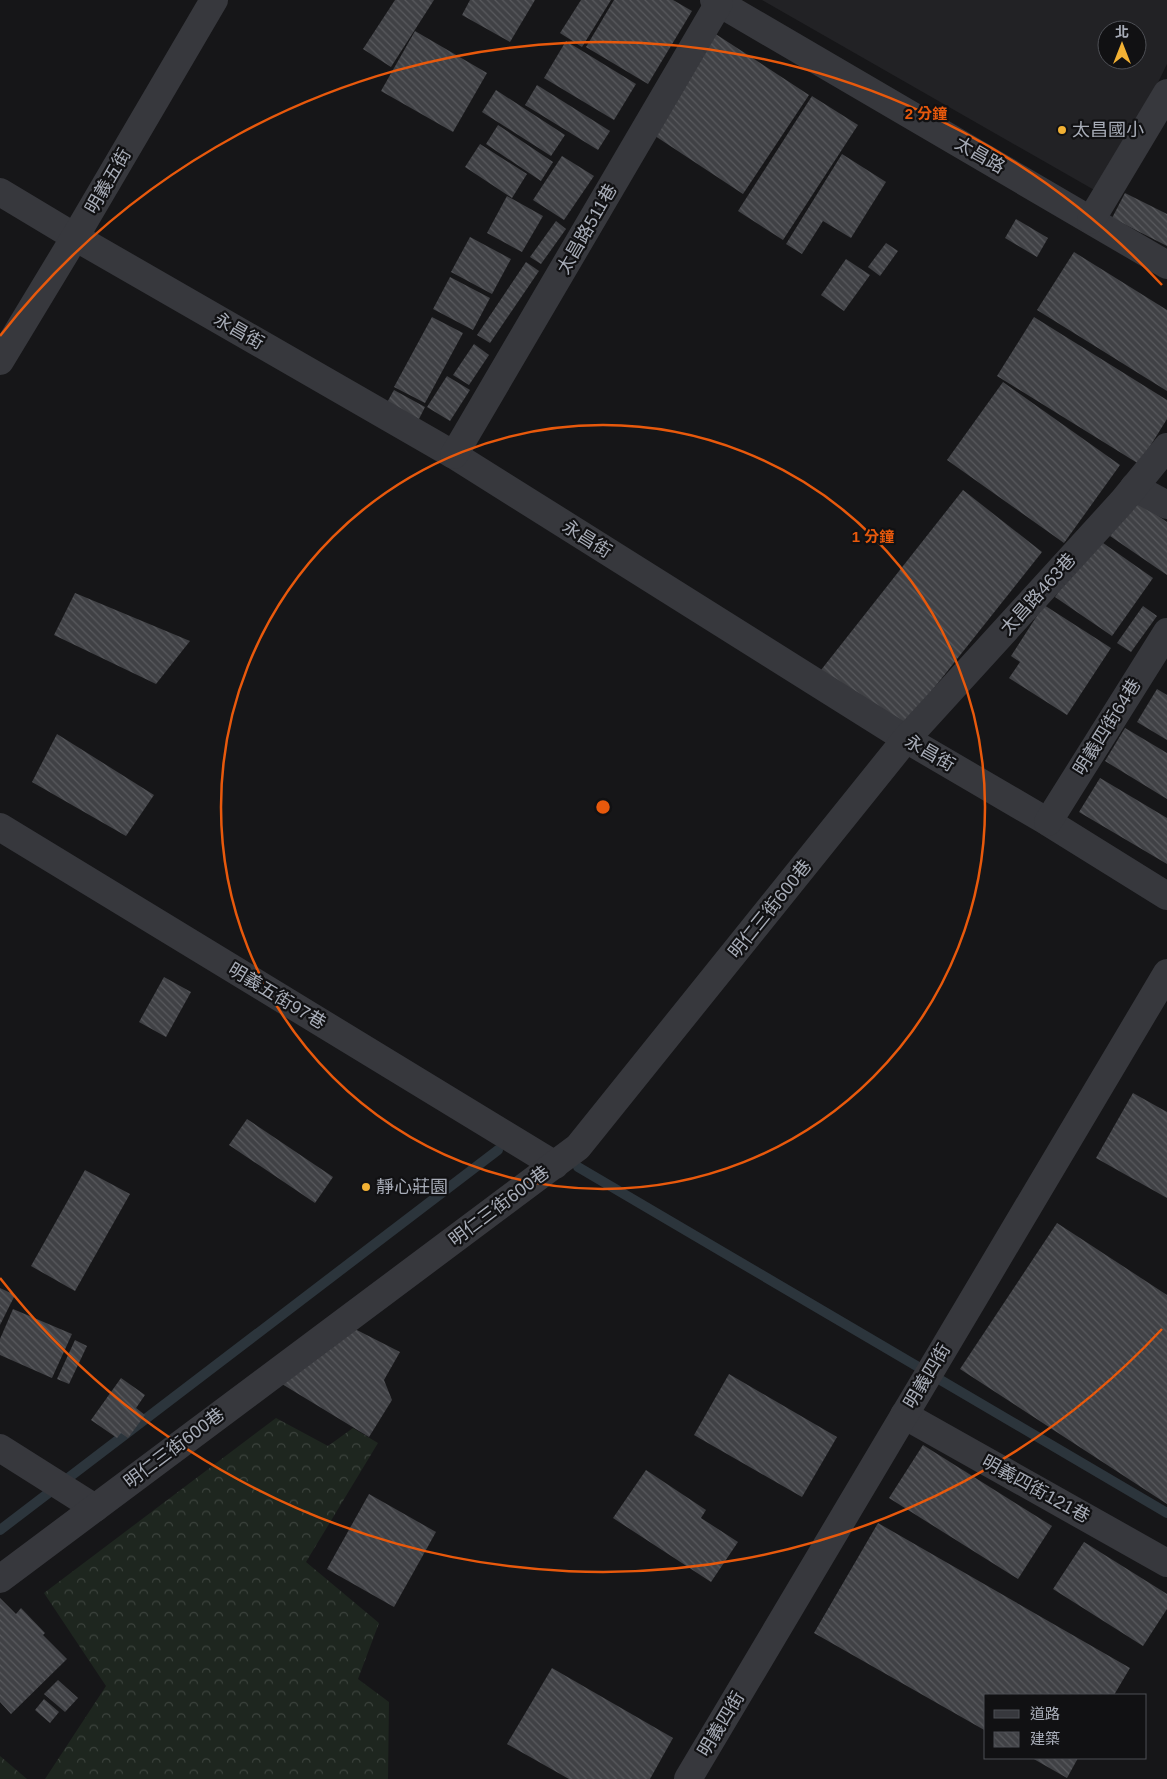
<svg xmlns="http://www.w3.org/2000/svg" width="1167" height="1779" font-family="Arial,'Noto Sans TC',sans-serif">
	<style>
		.built { fill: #222225; fill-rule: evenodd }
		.forest { fill: url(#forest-crowns) }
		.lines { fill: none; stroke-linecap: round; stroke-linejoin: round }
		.stream { stroke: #2c353c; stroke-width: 10 }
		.building { fill: url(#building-back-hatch) }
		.minor { stroke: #37383d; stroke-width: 28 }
		.ring { fill: none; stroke: #e8590c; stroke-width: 2.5 }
		.poi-dot { fill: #f2b134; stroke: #111113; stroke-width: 2 }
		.labels { text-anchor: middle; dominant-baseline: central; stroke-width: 4.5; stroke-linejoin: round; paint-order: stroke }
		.poi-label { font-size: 18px; fill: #a8adb8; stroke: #111113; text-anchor: start }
		.street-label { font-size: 18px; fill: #a8adb8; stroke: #111113 }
		.centre { fill: #e8590c; stroke: #111113; stroke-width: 2.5 }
		.ring-label { font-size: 15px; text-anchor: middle; font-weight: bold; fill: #e8590c; stroke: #111113; stroke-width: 4.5; stroke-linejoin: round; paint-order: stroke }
	</style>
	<defs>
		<pattern id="forest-crowns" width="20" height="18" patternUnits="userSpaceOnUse" patternTransform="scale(1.25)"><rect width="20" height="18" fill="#1e261f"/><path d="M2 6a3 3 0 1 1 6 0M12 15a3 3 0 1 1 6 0" fill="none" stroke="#3c433d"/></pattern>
		<pattern id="building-back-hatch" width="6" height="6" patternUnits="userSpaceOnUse" patternTransform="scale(1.25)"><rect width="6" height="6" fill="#404145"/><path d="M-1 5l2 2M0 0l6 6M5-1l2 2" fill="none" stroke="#595a5e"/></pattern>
	</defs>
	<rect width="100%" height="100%" fill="#161618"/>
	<path class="built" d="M762,0H1167V64L1103,195ZM1107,30H1137V60H1107Z"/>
	<g class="forest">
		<polygon points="276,1418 328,1446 353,1428 378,1443 306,1562 379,1623 358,1679 389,1702 388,1779 45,1779 106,1686 44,1593"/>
		<polygon points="0,1756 27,1779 0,1779"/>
	</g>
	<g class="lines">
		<g class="stream">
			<polyline points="578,1167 1167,1513"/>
			<polyline points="0,1530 498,1150"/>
		</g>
	</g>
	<g class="building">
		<polygon points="395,0 434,0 391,67 363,49"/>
		<polygon points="470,0 535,0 510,42 462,15"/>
		<polygon points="581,0 611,0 582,47 560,33"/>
		<polygon points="614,0 673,0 692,11 648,84 586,47"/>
		<polygon points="415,31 487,73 453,132 381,91"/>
		<polygon points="711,31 809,95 743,194 646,130"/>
		<polygon points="566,41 636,84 614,120 544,78"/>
		<polygon points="537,85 610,131 598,150 525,105"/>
		<polygon points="496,90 565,135 551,156 482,112"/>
		<polygon points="812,96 858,125 783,240 738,211"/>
		<polygon points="498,125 553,162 541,181 486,144"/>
		<polygon points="480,144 527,174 512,198 465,167"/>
		<polygon points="842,154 886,182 851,238 823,221 802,254 786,244"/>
		<polygon points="562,156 594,176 564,220 533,200"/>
		<polygon points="1125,193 1167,214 1167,246 1112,218"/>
		<polygon points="507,196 543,216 522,252 487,233"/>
		<polygon points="1016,219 1048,238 1037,257 1005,238"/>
		<polygon points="556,221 566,229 541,264 530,257"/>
		<polygon points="470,237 511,259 492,294 451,272"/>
		<polygon points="886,243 898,251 880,276 868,267"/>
		<polygon points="1074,252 1167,310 1167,391 1037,310"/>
		<polygon points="846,259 870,275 844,311 821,295"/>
		<polygon points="526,262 539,271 490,343 477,335"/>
		<polygon points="450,277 490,298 473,330 433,309"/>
		<polygon points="432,317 463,333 425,403 394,387"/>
		<polygon points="1034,317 1167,400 1167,419 1139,464 997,376"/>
		<polygon points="474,344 489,355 469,385 453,375"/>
		<polygon points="447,376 470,390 450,421 427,407"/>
		<polygon points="1003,382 1120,465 1064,543 947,460"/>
		<polygon points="394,390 425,407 417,423 385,406"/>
		<polygon points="963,490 1042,552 899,732 821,670"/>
		<polygon points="1136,500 1167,522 1167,575 1110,536"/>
		<polygon points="1096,538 1153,578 1112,636 1055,597"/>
		<polygon points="75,593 190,641 156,684 54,635"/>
		<polygon points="1044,605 1111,648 1067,715 1009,678 1020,662 1011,656"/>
		<polygon points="1143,606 1157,616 1131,652 1117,643"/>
		<polygon points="1157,689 1167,695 1167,740 1137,722"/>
		<polygon points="1125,728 1167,753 1167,799 1105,761"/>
		<polygon points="57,734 154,795 126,836 32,782"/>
		<polygon points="1100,778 1167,818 1167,864 1079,812"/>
		<polygon points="164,977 191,992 166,1037 139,1022"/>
		<polygon points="1133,1093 1167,1112 1167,1198 1096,1158"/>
		<polygon points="247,1119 333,1177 315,1203 229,1145"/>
		<polygon points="85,1170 130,1194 75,1291 31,1266"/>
		<polygon points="1057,1223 1167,1295 1167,1504 960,1369"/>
		<polygon points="0,1288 15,1295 0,1325"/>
		<polygon points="13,1309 72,1334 52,1378 0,1355 0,1339"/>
		<polygon points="349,1326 400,1352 384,1380 392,1400 369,1437 282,1384"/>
		<polygon points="75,1340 87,1346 69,1384 57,1379"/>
		<polygon points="729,1374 837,1437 802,1497 694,1435"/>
		<polygon points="121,1378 145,1395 136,1408 145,1415 128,1438 121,1433 117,1438 91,1420"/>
		<polygon points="923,1445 1052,1526 1018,1579 889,1498"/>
		<polygon points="646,1470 706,1510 701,1518 738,1542 711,1582 613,1518"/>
		<polygon points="369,1494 436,1532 394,1607 327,1569"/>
		<polygon points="878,1523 1130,1668 1114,1695 986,1695 986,1731 814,1633"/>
		<polygon points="1084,1542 1167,1594 1167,1609 1143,1646 1053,1589"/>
		<polygon points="0,1598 16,1614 21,1608 45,1633 43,1635 67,1659 11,1714 0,1702"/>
		<polygon points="552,1668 673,1738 650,1779 569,1779 507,1744"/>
		<polygon points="58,1680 78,1698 65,1712 44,1694"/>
		<polygon points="44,1699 59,1712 50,1723 35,1710"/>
		<polygon points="1032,1758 1078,1758 1067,1778"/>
	</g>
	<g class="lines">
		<g class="minor">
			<polyline points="714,0 1167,265"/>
			<polyline points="0,192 75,237 454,455 906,739 1048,822 1167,896"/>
			<polyline points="1091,220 1167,93"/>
			<polyline points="0,361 75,237 214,0"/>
			<polyline points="454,455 719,3"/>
			<polyline points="1134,487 1167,505"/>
			<polyline points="1048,822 1167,632"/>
			<polyline points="0,827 555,1165"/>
			<polyline points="904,1415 1167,1563"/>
			<polyline points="0,1448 95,1508"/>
			<polyline points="0,1579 578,1147 906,739 1122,502 1167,447"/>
			<polyline points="688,1779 1167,973"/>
		</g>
	</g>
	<g class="ring">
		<circle cx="603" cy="807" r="382"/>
		<path d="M1162 1329A765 765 0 0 1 0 1278M0 336A765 765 0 0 1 1162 285"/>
	</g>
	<g class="poi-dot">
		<circle cx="1062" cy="130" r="5"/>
		<circle cx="366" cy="1187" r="5"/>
	</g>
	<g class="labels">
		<g class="poi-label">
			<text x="1072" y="130">太昌國小</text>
			<text x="376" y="1187">靜心莊園</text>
		</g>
		<g class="street-label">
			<text transform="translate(980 155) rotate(30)">太昌路</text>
			<text transform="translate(108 181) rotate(-60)">明義五街</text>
			<text transform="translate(587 229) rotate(-60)">太昌路511巷</text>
			<text transform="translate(239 331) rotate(30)">永昌街</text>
			<text transform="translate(587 539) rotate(32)">永昌街</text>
			<text transform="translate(1038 594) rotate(-48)">太昌路463巷</text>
			<text transform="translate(1107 727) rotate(-58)">明義四街64巷</text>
			<text transform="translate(930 753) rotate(30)">永昌街</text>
			<text transform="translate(770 909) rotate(-51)">明仁三街600巷</text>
			<text transform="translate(277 996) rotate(31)">明義五街97巷</text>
			<text transform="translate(499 1206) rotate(-37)">明仁三街600巷</text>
			<text transform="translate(927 1376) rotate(-59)">明義四街</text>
			<text transform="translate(174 1448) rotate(-37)">明仁三街600巷</text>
			<text transform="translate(1036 1489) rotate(29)">明義四街121巷</text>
			<text transform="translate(721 1724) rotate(-59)">明義四街</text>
		</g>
	</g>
	<circle cx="603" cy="807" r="8" class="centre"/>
	<g class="ring-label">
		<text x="926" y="119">2 分鐘</text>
		<text x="873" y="542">1 分鐘</text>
	</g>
	<rect x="984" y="1694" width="162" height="65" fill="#111113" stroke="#4d4f55"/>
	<rect x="994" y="1710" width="25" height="8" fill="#37383d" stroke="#4d4f55"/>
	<text x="1030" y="1719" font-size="15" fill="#a8adb8">道路</text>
	<rect x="994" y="1732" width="25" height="15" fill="url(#building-back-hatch)" stroke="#4d4f55"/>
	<text x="1030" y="1744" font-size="15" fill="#a8adb8">建築</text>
	<g transform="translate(1122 45)"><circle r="24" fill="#111113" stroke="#4d4f55"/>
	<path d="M0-4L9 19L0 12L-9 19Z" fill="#f2b134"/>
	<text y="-8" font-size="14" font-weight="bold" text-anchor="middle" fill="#a8adb8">北</text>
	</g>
</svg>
